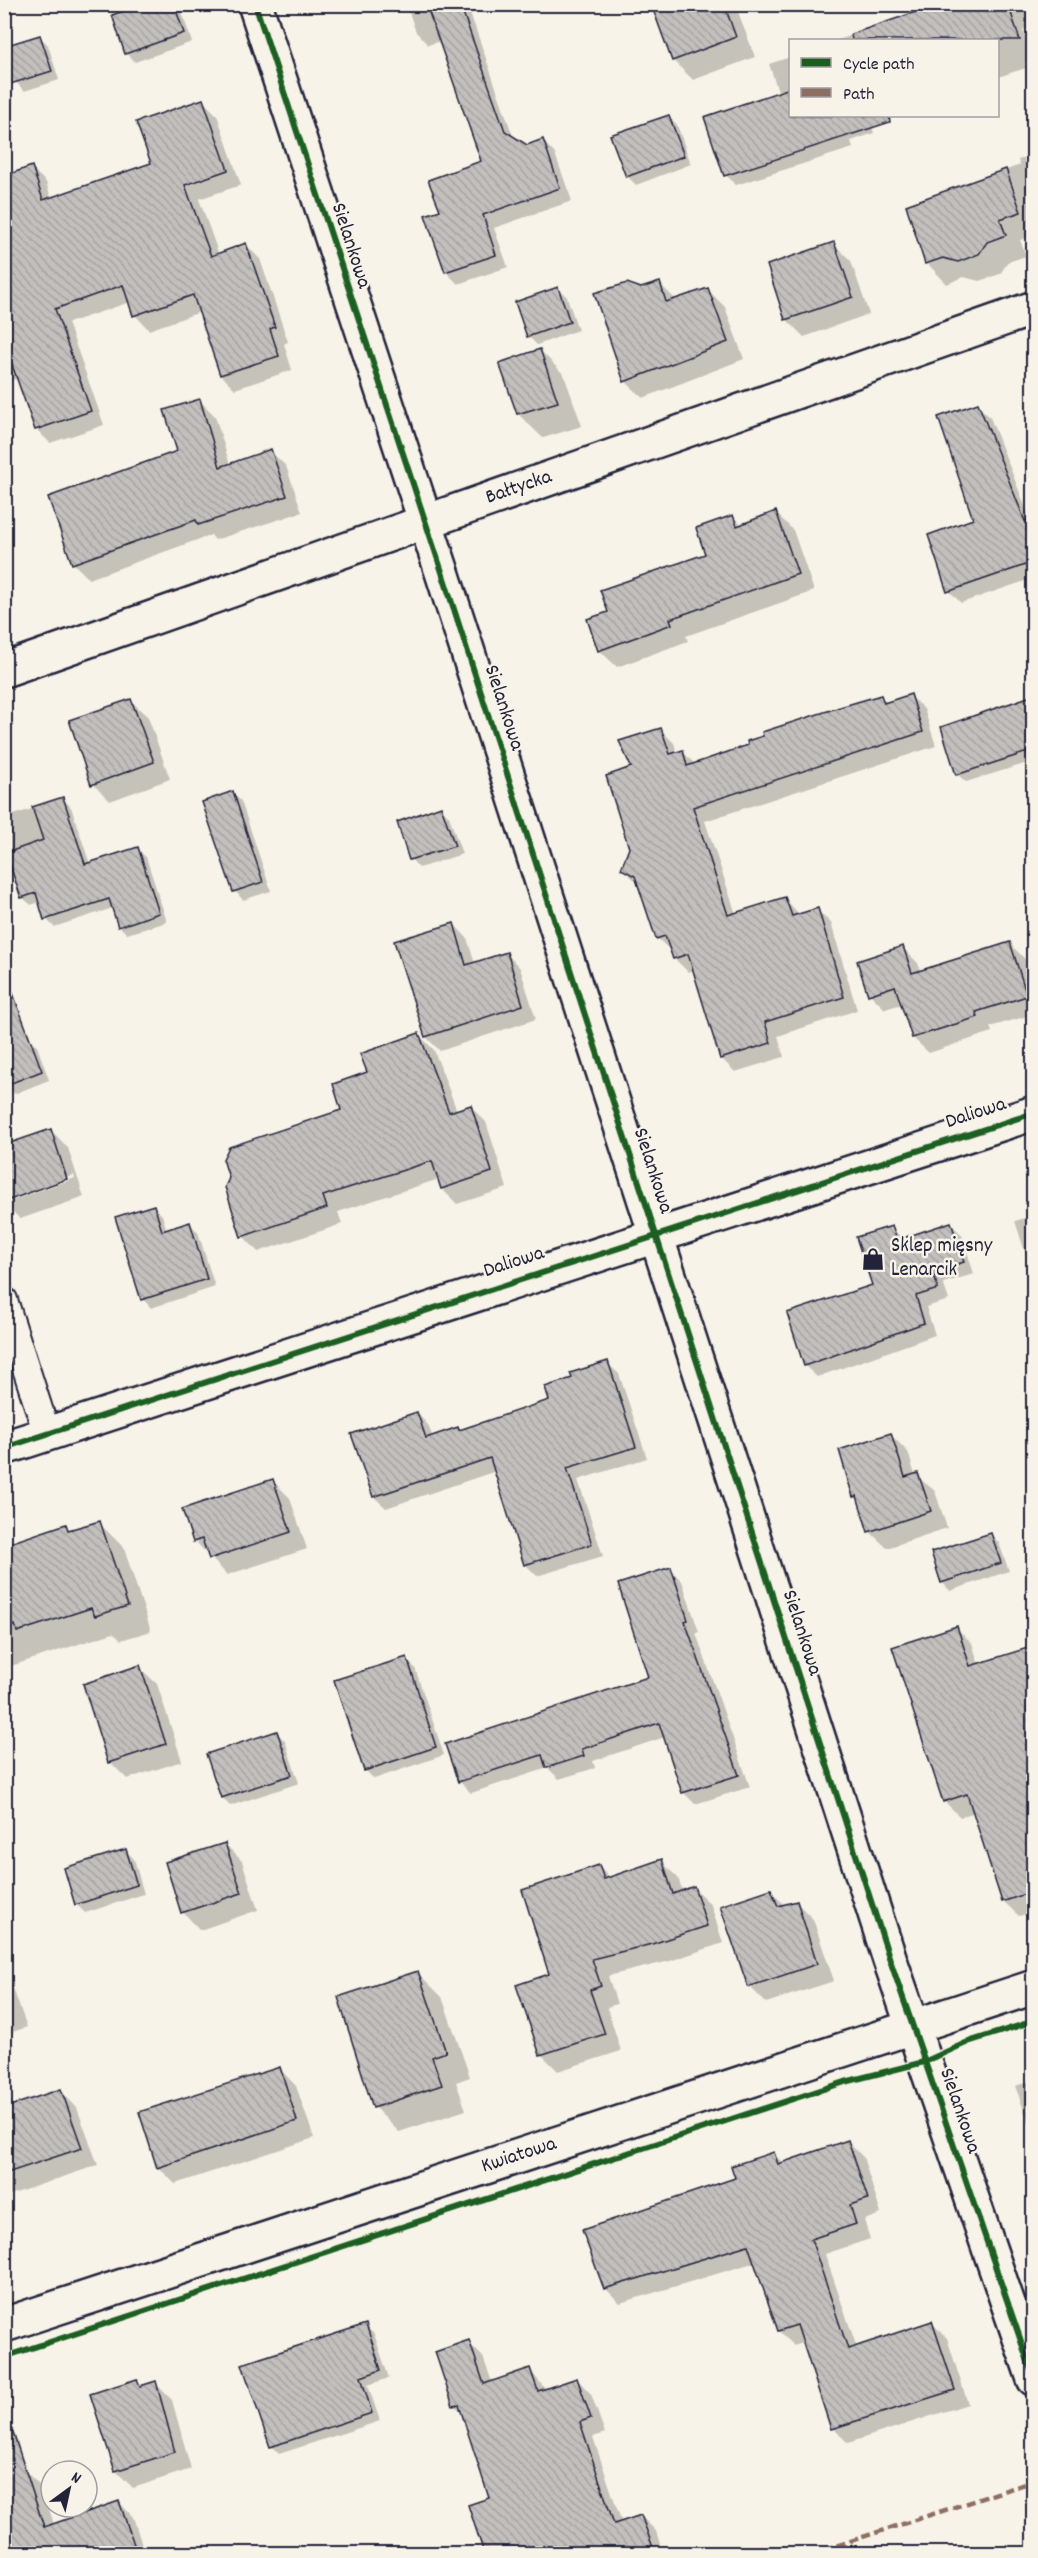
<svg xmlns="http://www.w3.org/2000/svg" width="1038" height="2558" font-family="Dekko,sans-serif">
	<style>
		.shadow { fill: #0003; fill-rule: evenodd }
		.building { fill: url(#building-back-hatch); stroke: #22223b; stroke-width: 1.5 }
		.lines { fill: none; stroke-linecap: round; stroke-linejoin: round }
		.service-casing { stroke: #22223b; stroke-width: 30 }
		.minor-casing { stroke: #22223b; stroke-width: 38 }
		.service { stroke: #f7f3e8; stroke-width: 26 }
		.minor { stroke: #f7f3e8; stroke-width: 33 }
		.quiet { stroke: #8d6e63; stroke-width: 4.5; stroke-dasharray: 9 4.5; stroke-linecap: butt }
		.cycleway-casing { stroke: #f7f3e8; stroke-width: 10 }
		.cycleway { stroke: #1b5e20; stroke-width: 6 }
		.labels { text-anchor: middle; dominant-baseline: central; stroke-width: 5; stroke-linejoin: round; paint-order: stroke }
		.street-label { font-size: 21px; fill: #22223b; stroke: #f7f3e8 }
		.poi-label { font-size: 21px; fill: #22223b; stroke: #f7f3e8; text-anchor: start }
	</style>
	<defs>
		<pattern id="building-back-hatch" width="6" height="6" patternUnits="userSpaceOnUse" patternTransform="scale(1.5)"><rect width="6" height="6" fill="#c2bfbd"/><path d="M-1 5l2 2M0 0l6 6M5-1l2 2" fill="none" stroke="#a6a4a3"/></pattern>
	</defs>
	<rect width="100%" height="100%" fill="#f7f3e8"/>
	<filter id="ink" filterUnits="userSpaceOnUse"><feTurbulence type="fractalNoise" baseFrequency=".0167" numOctaves="2"/><feDisplacementMap in="SourceGraphic" scale="12" xChannelSelector="R" yChannelSelector="G"/><feConvolveMatrix kernelMatrix="1 2 1 2 8 2 1 2 1" color-interpolation-filters="sRGB"/></filter>
	<g filter="url(#ink)">
		<g class="shadow">
			<polygon points="147,4 179,4 192,42 135,62 126,53"/>
			<polygon points="406,4 467,4 514,139 527,146 543,141 555,154 572,201 494,228 508,267 458,284 446,272 442,211 483,162 440,41 428,45 416,32"/>
			<polygon points="653,4 735,4 755,57 693,80 673,60"/>
			<polygon points="944,4 1034,4 1034,26 1023,30 1033,60 1025,63 1026,68 998,77 998,40 838,40"/>
			<polygon points="39,36 48,45 59,80 24,91 16,82"/>
			<polygon points="790,57 790,116 868,116 874,133 851,141 853,148 736,185 726,175 779,94 769,64"/>
			<polygon points="202,100 217,115 241,185 199,199 219,255 246,245 260,259 288,342 284,344 292,370 235,389 221,375 200,312 149,330 135,315 130,302 68,323 104,425 50,443 36,429 18,378 4,383 4,177 31,168 46,182 51,198 153,164"/>
			<polygon points="669,117 677,125 691,164 636,185 627,176"/>
			<polygon points="1034,155 1034,235 1020,240 1026,256 1008,262 1000,274 979,281 964,277 947,284 927,263 908,206 1020,165 1018,160"/>
			<polygon points="834,244 851,261 869,314 804,337 787,320 769,266"/>
			<polygon points="659,283 676,300 707,289 725,307 744,359 643,398 625,381 641,289"/>
			<polygon points="558,288 567,297 578,330 537,345 528,336"/>
			<polygon points="540,350 564,375 582,426 543,438 518,414"/>
			<polygon points="200,401 215,416 230,465 270,451 286,466 302,512 215,540 211,535 89,579 73,563 179,452"/>
			<polygon points="977,405 990,417 1031,521 1034,520 1034,578 961,603 949,591 975,520"/>
			<polygon points="776,513 793,530 814,591 686,636 688,641 617,667 599,650 707,555 733,516 742,526"/>
			<polygon points="910,696 924,709 936,746 705,821 736,914 785,899 800,915 817,910 831,923 857,1010 778,1036 784,1057 735,1072 721,1058 694,970 688,972 674,958 672,952 657,938 639,884 622,868 631,848 633,768 660,729 674,743 677,753 682,751 696,765 881,697 887,703"/>
			<polygon points="1034,697 1034,761 966,782 957,774"/>
			<polygon points="130,700 148,717 170,779 110,801 93,784"/>
			<polygon points="232,793 241,801 271,891 243,900 235,891"/>
			<polygon points="63,799 71,807 90,864 137,849 146,857 167,922 127,934 119,926 113,908 54,927 46,919 40,902 31,905 22,897 4,843 4,818"/>
			<polygon points="441,808 449,816 462,854 419,868 411,859"/>
			<polygon points="454,924 467,938 475,964 507,954 520,968 536,1019 440,1051 426,1037"/>
			<polygon points="1010,944 1025,959 1034,985 1034,1014 990,1027 992,1032 929,1053 913,1038 902,1004 885,1009 870,994 903,948 918,963 921,972"/>
			<polygon points="419,1035 434,1050 457,1111 470,1106 486,1122 507,1188 457,1204 442,1189 439,1179 338,1212 342,1224 258,1252 243,1236 343,1110 369,1073"/>
			<polygon points="28,1037 37,1046 49,1080 14,1094 6,1085"/>
			<path d="M51,1130L68,1148L84,1197L20,1219L4,1203V1146ZM74,1175L75,1178L11,1201V1198Z"/>
			<polygon points="153,1207 162,1215 167,1231 190,1224 198,1232 215,1287 151,1308 143,1299"/>
			<polygon points="1034,1215 1034,1280 1015,1221"/>
			<polygon points="951,1224 962,1235 974,1274 943,1283 949,1300 926,1307 935,1335 817,1377 805,1366 789,1314 874,1286 891,1227 903,1239"/>
			<polygon points="607,1363 619,1374 647,1458 578,1480 603,1556 537,1576 525,1564 496,1471 386,1508 374,1497 417,1413 428,1425 433,1438 460,1431 551,1401 574,1379"/>
			<polygon points="891,1435 908,1452 915,1475 935,1491 947,1528 887,1548 869,1531 860,1502 855,1496"/>
			<polygon points="273,1481 290,1498 307,1549 227,1575 195,1541"/>
			<polygon points="99,1523 124,1548 151,1631 121,1640 113,1633 11,1666 4,1660 4,1547 66,1526 71,1530"/>
			<polygon points="991,1534 999,1543 1009,1571 950,1591 942,1582"/>
			<polygon points="1034,1554 1034,1565 1030,1555"/>
			<polygon points="670,1569 682,1581 699,1632 696,1633 750,1787 695,1804 683,1792 665,1737 593,1761 595,1768 559,1779 548,1768 471,1793 459,1781 650,1678"/>
			<polygon points="956,1628 972,1643 979,1665 1034,1749 1034,1912 1019,1916 1003,1901 975,1812 960,1817 944,1801"/>
			<polygon points="406,1659 415,1668 444,1755 374,1779 366,1771 336,1681"/>
			<polygon points="139,1667 157,1684 182,1761 127,1779 110,1762"/>
			<polygon points="277,1733 285,1741 299,1783 230,1806 222,1798"/>
			<polygon points="225,1844 242,1861 258,1910 200,1930 183,1912"/>
			<polygon points="126,1851 134,1859 144,1894 85,1913 76,1904"/>
			<polygon points="661,1861 678,1878 683,1892 694,1888 711,1905 723,1943 670,1961 608,1976 617,2004 607,2007 621,2051 558,2071 541,2054 551,1974 599,1867 610,1878"/>
			<polygon points="770,1891 785,1905 796,1902 813,1919 834,1981 766,2003 749,1986"/>
			<polygon points="4,1971 8,1975 27,2027 4,2035"/>
			<polygon points="417,1972 442,1997 470,2077 456,2082 466,2110 399,2132 374,2107"/>
			<polygon points="279,2068 296,2086 314,2138 175,2184 158,2167"/>
			<polygon points="1034,2080 1034,2137 1015,2086"/>
			<polygon points="60,2090 77,2108 98,2165 10,2195 4,2189 4,2109"/>
			<polygon points="848,2142 863,2157 881,2214 864,2220 870,2239 825,2254 857,2348 932,2323 947,2338 968,2404 848,2443 833,2428 804,2342 794,2346 779,2331 756,2262 620,2303 605,2288 737,2179 774,2154 784,2164"/>
			<polygon points="365,2326 374,2334 389,2378 368,2385 380,2421 279,2454 271,2446"/>
			<polygon points="468,2342 483,2357 492,2382 530,2370 546,2390 577,2379 591,2394 605,2433 593,2437 622,2523 641,2516 656,2531 663,2554 486,2554 470,2506 491,2498 464,2414 454,2405"/>
			<polygon points="137,2381 143,2387 155,2383 172,2400 191,2469 133,2488 116,2471"/>
			<polygon points="10,2456 42,2488 64,2554 4,2554 4,2458"/>
			<polygon points="119,2502 133,2517 145,2554 70,2554 60,2523"/>
		</g>
		<g class="building">
			<polygon points="143,4 174,4 184,33 125,54 112,15"/>
			<polygon points="426,4 460,4 505,131 527,145 543,139 560,188 483,215 496,255 445,272 425,215 440,210 428,180 481,161"/>
			<polygon points="651,4 724,4 736,37 672,61"/>
			<polygon points="939,4 1008,4 1020,40 852,40 851,34"/>
			<polygon points="40,35 52,71 4,86 4,46"/>
			<polygon points="790,88 790,116 889,116 890,122 724,176 704,117"/>
			<polygon points="203,99 228,170 185,185 211,256 246,243 275,327 270,329 279,356 220,375 193,295 133,316 123,285 55,309 91,411 35,430 11,362 4,364 4,176 32,166 43,200 151,163 136,122"/>
			<polygon points="669,115 684,156 626,177 610,135"/>
			<polygon points="1006,169 1021,212 1000,219 1006,235 987,242 979,254 958,262 943,258 925,264 906,205"/>
			<polygon points="834,242 853,297 785,320 767,265"/>
			<polygon points="660,282 666,302 708,288 728,342 624,382 594,293 627,283 641,288"/>
			<polygon points="558,287 570,322 527,337 515,302"/>
			<polygon points="540,349 558,402 517,414 499,363"/>
			<polygon points="200,399 220,467 271,449 287,496 198,525 196,520 72,564 48,497 177,451 164,410"/>
			<polygon points="978,403 1025,521 1034,518 1034,562 947,592 928,535 973,519 938,417"/>
			<polygon points="776,511 798,574 670,619 672,624 598,651 587,619 608,612 600,590 705,554 696,528 733,515 737,526"/>
			<polygon points="911,694 923,732 693,807 728,915 785,897 792,916 818,908 844,997 765,1022 771,1043 720,1059 688,954 673,959 665,936 656,939 635,876 621,869 629,848 606,776 631,767 619,741 661,728 670,754 683,750 687,766 748,745 747,741 763,736 762,732 840,707 881,695 884,703"/>
			<polygon points="1034,695 1034,750 956,775 941,727"/>
			<polygon points="131,699 154,762 91,785 69,720"/>
			<polygon points="233,791 263,882 233,892 202,802"/>
			<polygon points="63,797 85,864 138,847 159,913 118,927 109,899 44,920 36,893 21,898 6,853 43,840 32,807"/>
			<polygon points="441,806 455,846 409,860 397,822"/>
			<polygon points="454,923 466,965 507,952 523,1005 425,1037 394,941"/>
			<polygon points="1010,942 1027,996 976,1012 978,1017 912,1038 895,986 868,995 857,961 903,946 912,973"/>
			<polygon points="8,980 42,1071 4,1086 4,981"/>
			<polygon points="419,1033 449,1112 471,1105 492,1172 441,1189 432,1161 323,1196 327,1208 241,1237 225,1187 229,1178 223,1159 229,1147 341,1110 333,1084 367,1072 360,1054"/>
			<polygon points="51,1129 67,1179 4,1202 4,1145"/>
			<polygon points="154,1205 162,1231 190,1222 207,1279 141,1300 115,1217"/>
			<polygon points="951,1222 964,1262 933,1272 938,1289 916,1296 924,1323 804,1366 787,1313 872,1285 856,1237 892,1226 897,1240"/>
			<polygon points="608,1361 636,1447 567,1468 592,1544 524,1565 490,1458 373,1497 351,1434 417,1412 426,1438 458,1427 459,1430 549,1400 545,1387 572,1378 570,1373"/>
			<polygon points="891,1433 905,1477 918,1473 931,1511 868,1532 857,1496 853,1497 839,1450"/>
			<polygon points="273,1479 291,1532 209,1559 202,1539 193,1542 182,1509"/>
			<polygon points="100,1521 128,1606 95,1616 91,1608 17,1632 15,1625 4,1629 4,1545 66,1524 68,1530"/>
			<polygon points="991,1533 1001,1563 941,1583 931,1552"/>
			<polygon points="671,1567 688,1620 685,1621 739,1775 682,1793 659,1723 582,1749 584,1756 546,1768 542,1755 458,1782 445,1744 648,1677 618,1584"/>
			<polygon points="957,1626 970,1666 1034,1646 1034,1891 1002,1902 967,1794 943,1802 892,1647"/>
			<polygon points="407,1657 436,1747 364,1771 334,1680"/>
			<polygon points="140,1665 166,1744 108,1763 83,1684"/>
			<polygon points="277,1731 292,1775 221,1798 206,1754"/>
			<polygon points="225,1843 242,1893 181,1913 165,1862"/>
			<polygon points="126,1849 137,1885 75,1905 64,1868"/>
			<polygon points="662,1859 673,1894 694,1886 707,1926 652,1944 592,1959 601,1986 590,1990 605,2034 540,2055 516,1985 549,1974 522,1890 599,1865 604,1879"/>
			<polygon points="771,1889 778,1906 797,1901 817,1964 748,1987 720,1906"/>
			<polygon points="418,1971 446,2052 432,2057 442,2085 373,2108 338,1997"/>
			<polygon points="280,2067 297,2121 157,2168 139,2112"/>
			<polygon points="61,2089 82,2148 4,2174 4,2108"/>
			<polygon points="848,2140 868,2199 850,2205 856,2224 811,2239 848,2349 932,2321 955,2390 831,2429 797,2325 778,2331 748,2245 604,2289 582,2230 735,2178 731,2166 774,2152 778,2164"/>
			<polygon points="366,2324 381,2370 361,2377 372,2413 270,2447 242,2364"/>
			<polygon points="469,2340 484,2384 530,2368 538,2391 577,2378 591,2418 580,2422 614,2524 641,2515 655,2553 484,2553 468,2505 489,2498 459,2405 453,2406 435,2352"/>
			<polygon points="137,2379 140,2386 156,2381 175,2452 115,2471 90,2394"/>
			<polygon points="11,2426 44,2527 119,2501 137,2553 4,2553 4,2427"/>
		</g>
		<g class="lines">
			<g class="service-casing">
				<polyline id="service" points="4,1300 47,1434"/>
			</g>
			<g class="minor-casing">
				<g id="minor">
					<polyline points="255,4 441,569 890,1960 1034,2379"/>
					<polyline points="4,670 1034,308"/>
					<polyline points="4,1448 1034,1113"/>
					<polyline points="4,2325 1034,1987"/>
				</g>
			</g>
			<use href="#service" class="service"/>
			<use href="#minor" class="minor"/>
			<polyline class="quiet" points="811,2554 1034,2481"/>
			<g class="cycleway-casing">
				<g id="cycleway">
					<polyline points="255,4 441,569 890,1960 1034,2379"/>
					<polyline points="4,1448 1034,1113"/>
					<polyline points="4,2357 845,2082 924,2062 968,2042 1034,2021"/>
				</g>
			</g>
			<use href="#cycleway" class="cycleway"/>
		</g>
	</g>
	<defs>
		<g id="shop-bare" transform="scale(1.8)"><path d="M-5-2.5h2.3a2.7 3.5 0 0 1 5.4 0H5L5.5 6h-11ZM-1.5-2.5h3a1.5 2.3 0 0 0-3 0Z" fill="#22223b" stroke="#f7f3e8" stroke-width="2.5" paint-order="stroke"/></g>
	</defs>
	<g fill-rule="evenodd">
		<use href="#shop-bare" x="873" y="1259"/>
	</g>
	<g class="labels">
		<g class="street-label">
			<text transform="translate(350 246) rotate(72)">Sielankowa</text>
			<text transform="translate(519 488) rotate(-19)">Bałtycka</text>
			<text transform="translate(503 708) rotate(72)">Sielankowa</text>
			<text transform="translate(976 1114) rotate(-18)">Daliowa</text>
			<text transform="translate(652 1171) rotate(72)">Sielankowa</text>
			<text transform="translate(514 1263) rotate(-18)">Daliowa</text>
			<text transform="translate(801 1633) rotate(72)">Sielankowa</text>
			<text transform="translate(959 2111) rotate(71)">Sielankowa</text>
			<text transform="translate(519 2156) rotate(-18)">Kwiatowa</text>
		</g>
		<g class="poi-label">
			<text x="891" y="1247">Sklep mięsny<tspan x="891" dy="24">Lenarcik</tspan></text>
		</g>
	</g>
	<rect width="1038" height="2558" fill="none" stroke="#f7f3e8" stroke-width="24"/>
	<rect x="12" y="12" width="1014" height="2534" fill="none" stroke="#22223b" stroke-width="2" filter="url(#ink)"/>
	<rect x="789" y="39" width="210" height="78" fill="#f7f3e8" stroke="#a29fa3" stroke-width="1.5"/>
	<rect x="801" y="58" width="30" height="9" fill="#1b5e20" stroke="#a29fa3" stroke-width="1.5"/>
	<text x="843" y="69" font-size="18" fill="#22223b">Cycle path</text>
	<rect x="801" y="88" width="30" height="9" fill="#8d6e63" stroke="#a29fa3" stroke-width="1.5"/>
	<text x="843" y="99" font-size="18" fill="#22223b">Path</text>
	<g transform="translate(69 2489) rotate(33)"><circle r="28" fill="#f7f3e8" stroke="#a29fa3" stroke-width="1.5"/>
	<path d="M0-4.5L10 22L0 15L-10 22Z" fill="#22223b"/>
	<text y="-9" font-size="16" font-weight="bold" text-anchor="middle" fill="#22223b">N</text>
	</g>
</svg>
